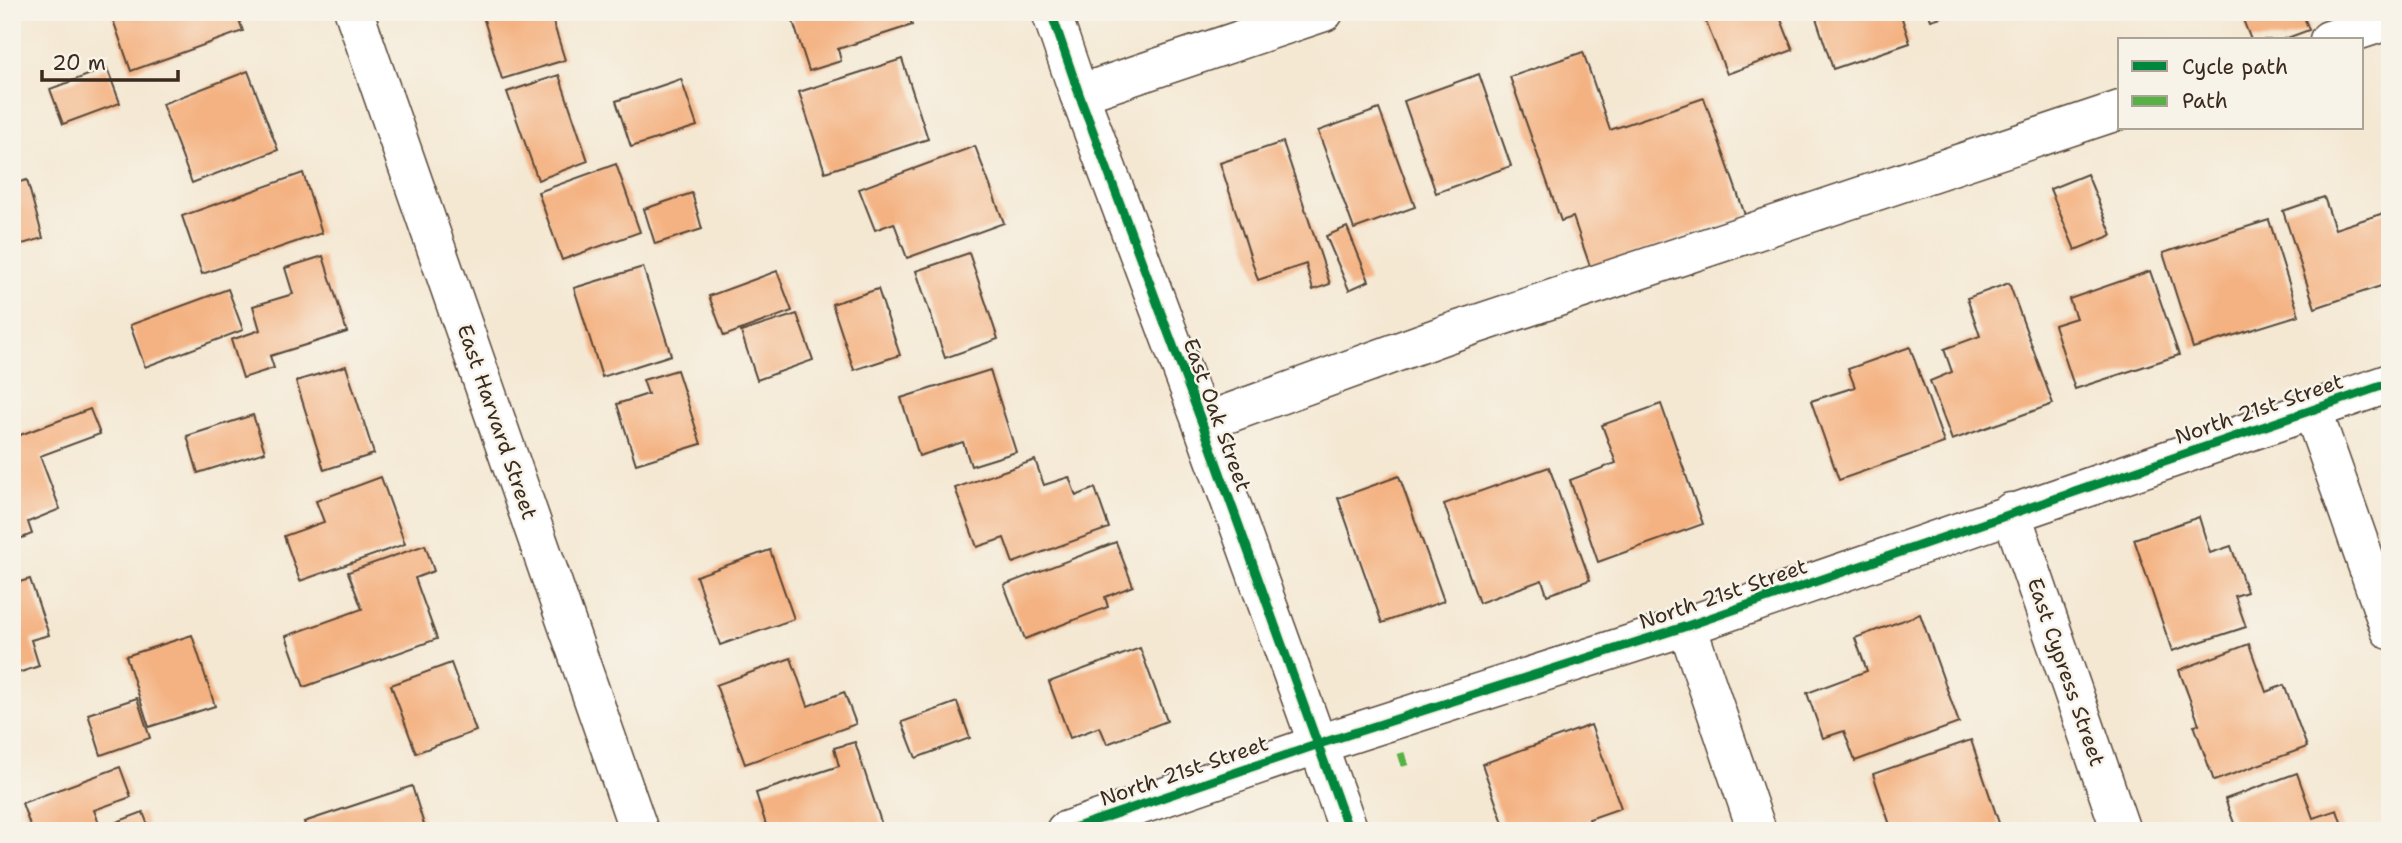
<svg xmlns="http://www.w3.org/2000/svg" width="2402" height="843" font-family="'Shantell Sans',sans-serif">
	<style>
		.building { fill: #f4b282 }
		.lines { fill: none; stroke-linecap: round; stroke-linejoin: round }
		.minor-casing { stroke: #574639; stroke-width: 41 }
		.minor { stroke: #fff; stroke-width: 38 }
		.quiet { stroke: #57b245; stroke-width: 7; stroke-dasharray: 14 7; stroke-linecap: butt }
		.cycleway-casing { stroke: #f7f3e8; stroke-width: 13 }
		.cycleway { stroke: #00873e; stroke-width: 9 }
		.labels { text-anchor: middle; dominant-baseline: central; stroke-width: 5; stroke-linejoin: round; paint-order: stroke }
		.street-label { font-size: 21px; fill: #3b2a1e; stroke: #f7f3e8 }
	</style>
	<rect width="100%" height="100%" fill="#f7f3e8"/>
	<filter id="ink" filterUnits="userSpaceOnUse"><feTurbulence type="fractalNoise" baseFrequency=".0143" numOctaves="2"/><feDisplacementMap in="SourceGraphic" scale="14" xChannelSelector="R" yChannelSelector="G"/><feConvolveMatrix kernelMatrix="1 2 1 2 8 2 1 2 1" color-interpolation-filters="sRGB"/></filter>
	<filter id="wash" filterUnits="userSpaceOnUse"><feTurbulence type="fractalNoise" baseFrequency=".00686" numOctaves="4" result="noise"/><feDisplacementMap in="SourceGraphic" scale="28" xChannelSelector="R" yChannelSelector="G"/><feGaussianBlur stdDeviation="1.57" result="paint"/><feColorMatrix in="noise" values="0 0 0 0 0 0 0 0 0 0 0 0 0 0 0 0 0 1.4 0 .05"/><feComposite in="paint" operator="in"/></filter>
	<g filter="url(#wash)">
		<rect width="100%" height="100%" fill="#f4e8d3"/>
		<g id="blocks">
			<g class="building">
				<polygon points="124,12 236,12 243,31 131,71 112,17"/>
				<polygon points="486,12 550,12 565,60 502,79 482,13"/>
				<polygon points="790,12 907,12 912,25 838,49 841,61 809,71"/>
				<polygon points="1702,12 1778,12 1793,50 1727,74"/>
				<polygon points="1814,12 1900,12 1910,43 1833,69"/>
				<polygon points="1928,12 1954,12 1954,13 1931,20"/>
				<polygon points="2240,12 2302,12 2309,30 2282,40 2251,40"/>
				<polygon points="1583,52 1610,130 1704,98 1745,215 1591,269 1573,217 1561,221 1510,77"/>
				<polygon points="902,59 928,139 825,172 799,92"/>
				<polygon points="107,68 120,103 63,124 50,89"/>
				<polygon points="248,71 278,150 192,183 162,104"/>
				<polygon points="1479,74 1511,166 1436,193 1404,101"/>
				<polygon points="559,75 588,161 538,180 507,92"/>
				<polygon points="681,79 697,126 631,147 616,101"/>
				<polygon points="1379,109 1415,207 1354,229 1318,131"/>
				<polygon points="1283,142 1330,284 1313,290 1306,264 1258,280 1220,163"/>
				<polygon points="975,146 1004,223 907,258 894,223 875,230 859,189"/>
				<polygon points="616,164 640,232 562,260 538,192"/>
				<polygon points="303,173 322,233 202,274 182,216"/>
				<polygon points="2087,174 2112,235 2075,250 2050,189"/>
				<polygon points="27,180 43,238 12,247 12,184"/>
				<polygon points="692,193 702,229 655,244 644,209"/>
				<polygon points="2324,197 2335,229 2390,211 2390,283 2315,308 2283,211"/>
				<polygon points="2269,220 2299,315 2193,348 2163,253"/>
				<polygon points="1347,227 1369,281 1349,290 1326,236"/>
				<polygon points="969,253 998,339 945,358 916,271"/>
				<polygon points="323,256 347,332 270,356 274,368 243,378 231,340 260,330 253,306 293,294 285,268"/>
				<polygon points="643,267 671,355 602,377 574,288"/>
				<polygon points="777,271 792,311 724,336 709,296"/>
				<polygon points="2150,271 2179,355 2075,389 2054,325 2076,318 2069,299"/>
				<polygon points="2009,283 2053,404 1952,440 1930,381 1952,372 1944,349 1980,336 1967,298"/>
				<polygon points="228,289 243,330 145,367 130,325"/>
				<polygon points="878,289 900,355 854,370 832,304"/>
				<polygon points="797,314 813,360 757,380 741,332"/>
				<polygon points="1910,347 1944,443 1839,480 1811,401 1855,387 1848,369"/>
				<polygon points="346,366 374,454 324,470 296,381"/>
				<polygon points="677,370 701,444 636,464 617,404 648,394 643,380"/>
				<polygon points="990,370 1016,452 971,466 963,442 919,456 901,398"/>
				<polygon points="1661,404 1703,524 1598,562 1570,480 1616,463 1602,425"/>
				<polygon points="90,409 100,434 40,456 60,509 28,522 32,534 12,542 12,438"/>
				<polygon points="253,415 265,452 198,473 187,436"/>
				<polygon points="1035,460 1044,485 1069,477 1076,496 1095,488 1109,528 1013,563 1004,538 977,547 955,488"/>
				<polygon points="1549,467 1590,580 1547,595 1542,580 1479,603 1444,504"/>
				<polygon points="1399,476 1444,601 1382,623 1338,498"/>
				<polygon points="381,477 405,544 300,581 284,536 324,522 316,501"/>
				<polygon points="2199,517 2210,553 2231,546 2247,592 2235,596 2246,627 2172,651 2134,539"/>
				<polygon points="1116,542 1133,586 1105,597 1108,607 1025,639 1004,585"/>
				<polygon points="425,545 434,571 415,578 437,639 304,687 286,636 362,609 348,572"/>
				<polygon points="770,550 794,619 720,645 696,576"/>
				<polygon points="30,579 49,635 31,640 39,666 12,675 12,584"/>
				<polygon points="1920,614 1959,723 1855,761 1844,731 1823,738 1807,693 1867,671 1855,638"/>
				<polygon points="192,635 215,706 149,727 126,656"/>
				<polygon points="2249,644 2266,692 2284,685 2307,747 2214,781 2194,725 2199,724 2179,670"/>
				<polygon points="1140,648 1167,721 1107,744 1100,727 1070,738 1049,682"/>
				<polygon points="791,658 808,706 844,692 856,724 745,764 716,685"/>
				<polygon points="451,663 476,731 416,753 391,685"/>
				<polygon points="137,698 150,738 101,755 88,714"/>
				<polygon points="957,702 970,738 916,758 902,722"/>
				<polygon points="1591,725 1621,808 1589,819 1593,831 1506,831 1482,764"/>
				<polygon points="1971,740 2001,829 1996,831 1892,831 1873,774"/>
				<polygon points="855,742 882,825 864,831 768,831 756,793 839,766 834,748"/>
				<polygon points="120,767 131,797 94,810 101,828 143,812 150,831 32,831 22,803"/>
				<polygon points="2297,773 2313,818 2337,810 2344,831 2237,831 2225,799"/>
				<polygon points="412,786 426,831 307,831 304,822"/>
			</g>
		</g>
	</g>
	<g filter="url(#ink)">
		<use href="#blocks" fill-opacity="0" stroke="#574639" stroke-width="2"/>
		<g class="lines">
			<g class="minor-casing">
				<g id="minor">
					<polyline points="354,12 639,831"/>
					<polyline points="1051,12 1079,94 1202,423 1349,831"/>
					<polyline points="2329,40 2390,20"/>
					<polyline points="1079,94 1324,12"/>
					<polyline points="2312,409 2390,630"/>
					<polyline points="1202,423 1447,334 2120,110"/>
					<polyline points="2011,512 2121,831"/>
					<polyline points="1687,626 1757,831"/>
					<polyline points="1065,831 1319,744 1687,626 2390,383"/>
				</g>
			</g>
			<use href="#minor" class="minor"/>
			<polyline class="quiet" points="1401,753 1405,766"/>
			<g class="cycleway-casing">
				<g id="cycleway">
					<polyline points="1051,12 1079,94 1202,423 1349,831"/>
					<polyline points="1065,831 1319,744 1687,626 2390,383"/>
				</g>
			</g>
			<use href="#cycleway" class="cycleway"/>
		</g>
	</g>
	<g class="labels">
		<g class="street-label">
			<text transform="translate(2259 409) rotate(-19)">North 21st Street</text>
			<text transform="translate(1217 415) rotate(70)">East Oak Street</text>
			<text transform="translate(497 422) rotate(71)">East Harvard Street</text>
			<text transform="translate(1723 594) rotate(-19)">North 21st Street</text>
			<text transform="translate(2066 672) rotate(71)">East Cypress Street</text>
			<text transform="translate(1184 771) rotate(-19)">North 21st Street</text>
		</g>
	</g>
	<rect width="2402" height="843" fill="none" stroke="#f7f3e8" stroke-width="42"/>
	<rect x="2118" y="38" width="245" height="91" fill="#f7f3e8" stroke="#aca397" stroke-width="2"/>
	<rect x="2132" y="61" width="35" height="10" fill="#00873e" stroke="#aca397" stroke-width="2"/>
	<text x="2182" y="74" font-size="21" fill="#3b2a1e">Cycle path</text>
	<rect x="2132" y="96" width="35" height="10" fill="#57b245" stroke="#aca397" stroke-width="2"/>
	<text x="2182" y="108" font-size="21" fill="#3b2a1e">Path</text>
	<path d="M42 70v10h136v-10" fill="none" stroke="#3b2a1e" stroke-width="3.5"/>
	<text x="52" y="70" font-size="21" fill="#3b2a1e" stroke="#f7f3e8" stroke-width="5" paint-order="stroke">20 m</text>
</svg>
